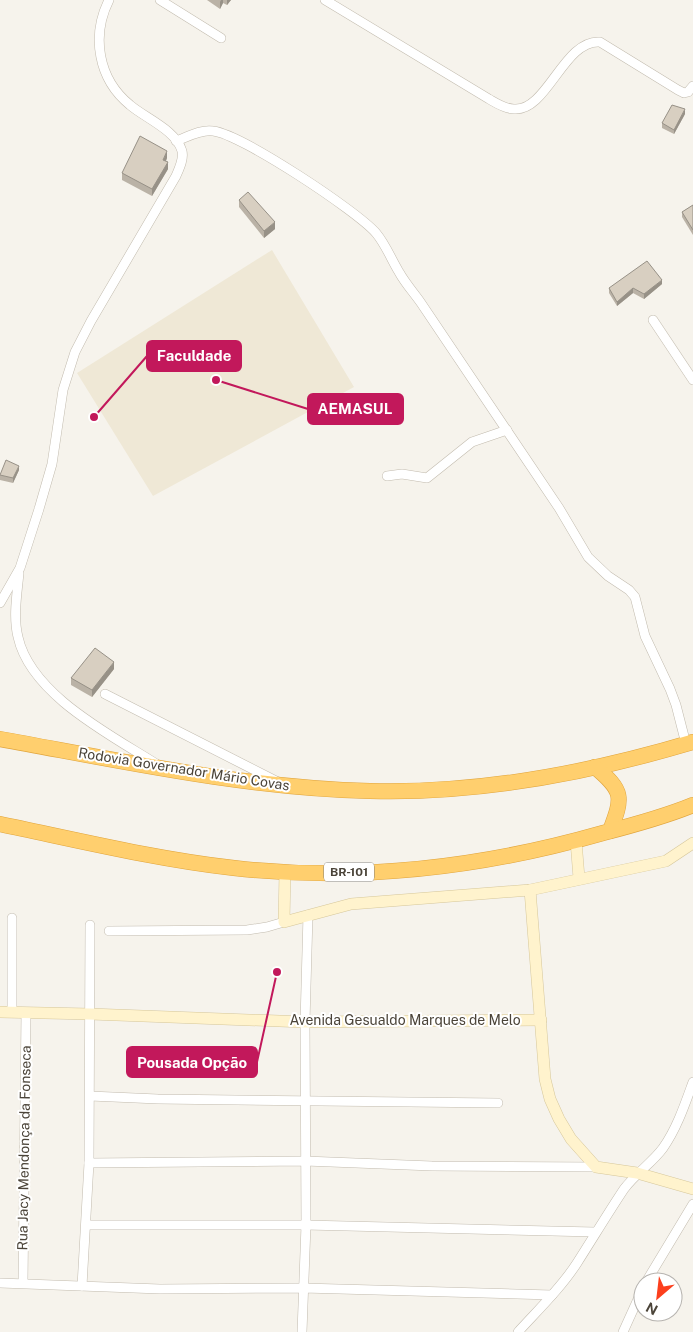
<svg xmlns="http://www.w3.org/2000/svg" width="693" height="1332" font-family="'Public Sans',sans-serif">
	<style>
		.education { fill: #efe8d6 }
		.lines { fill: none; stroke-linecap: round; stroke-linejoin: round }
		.street-casing { stroke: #c2bbae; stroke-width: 10 }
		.secondary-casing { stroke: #d6c79b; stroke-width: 12 }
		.highway-casing { stroke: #e0a43c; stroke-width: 16 }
		.street { stroke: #fff; stroke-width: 9 }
		.secondary { stroke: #fff3cd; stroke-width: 11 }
		.highway { stroke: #ffcf6e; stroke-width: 15 }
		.wall { fill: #bab2a6 }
		.shaded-wall { fill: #979187 }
		.building { fill: #d8cfc1; stroke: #979187 }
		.labels { text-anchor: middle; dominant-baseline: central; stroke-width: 4; stroke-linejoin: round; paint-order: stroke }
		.shield { fill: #fff; stroke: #817c74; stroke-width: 1 }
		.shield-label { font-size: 12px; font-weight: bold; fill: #4b4439 }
		.street-label { font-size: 14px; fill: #4b4439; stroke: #fff }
		.leader { fill: none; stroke: #c2185b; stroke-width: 2 }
		.callout-dot { fill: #c2185b; stroke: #fff; stroke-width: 2 }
		.callout { fill: #c2185b; stroke: #c2185b; stroke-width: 2 }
		.callout-label { font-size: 15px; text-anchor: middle; font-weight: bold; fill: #fff }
	</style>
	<rect width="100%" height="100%" fill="#f6f3ec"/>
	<polygon class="education" points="272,250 354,387 153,496 77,373"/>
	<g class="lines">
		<g class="street-casing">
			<g id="street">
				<polyline points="160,0 221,38"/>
				<path d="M325,0L489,99C496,103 505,109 514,109C547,112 564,39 600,42L678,90L684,93L688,92L693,86"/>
				<path d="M176,141C187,137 201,129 213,131C241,134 357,211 376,233C386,245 391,259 399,272C405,283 414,293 421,303L559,508L588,557L608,576L629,590L635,597L645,636L670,689L676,705L686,744"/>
				<polyline points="653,320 693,380"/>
				<polyline points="387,476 402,474 427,478 472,442 507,430"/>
				<path d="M19,573C17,594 13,617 18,637C31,695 111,735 158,765"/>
				<path d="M0,603L20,568L39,509L52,464L63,390L75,352L91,321L176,176C179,169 184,159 182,151C176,130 145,118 130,105C98,79 91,36 109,0"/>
				<polyline points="105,694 276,781"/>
				<polyline points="109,931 247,930 267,927 284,922"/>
				<polyline points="12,1012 12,918"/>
				<polyline points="90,1096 158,1099 498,1103"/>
				<polyline points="89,1163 305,1161 432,1166 596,1167"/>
				<polyline points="86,1225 306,1225 595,1232"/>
				<polyline points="646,1282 693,1204"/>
				<polyline points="0,1283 160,1289 303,1288 552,1295"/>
				<polyline points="23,1283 26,1013"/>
				<polyline points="82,1286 89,1163 90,925"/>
				<polyline points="302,1332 306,1225 305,1022 308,915"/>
				<path d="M518,1332C538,1310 561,1288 577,1263C593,1238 608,1213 624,1189C636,1173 652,1163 663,1148C677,1128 685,1104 693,1082"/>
				<polyline points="623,1332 643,1288"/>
			</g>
		</g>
		<g class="secondary-casing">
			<g id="secondary">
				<polyline points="576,841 579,878"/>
				<polyline points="285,871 284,922 351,904 530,890 666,861 693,843"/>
				<polyline points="530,890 545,1079 550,1099 559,1119 571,1139 596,1167 637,1173 693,1189"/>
				<polyline points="0,1012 90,1014 305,1022 541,1020"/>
			</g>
		</g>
		<g class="highway-casing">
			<g id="highway">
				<path d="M0,739C122,761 245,788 370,791C478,794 589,773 693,742"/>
				<path d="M595,767C624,791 623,797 610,831"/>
				<path d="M0,824C77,840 155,859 234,868C357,882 484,867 603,833C634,825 664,817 693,805"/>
			</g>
		</g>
		<use href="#street" class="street"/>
		<use href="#secondary" class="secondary"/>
		<use href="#highway" class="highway"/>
	</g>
	<g class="wall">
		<polygon points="207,0 231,0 227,5 223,3 220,9"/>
		<polygon points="685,114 674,134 662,128 662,123"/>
		<polygon points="167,158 166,161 168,169 152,196 122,180 122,173"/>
		<polygon points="239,200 275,229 264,238 239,207"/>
		<polygon points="693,205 693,235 682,217 682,212"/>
		<polygon points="662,284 644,299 633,293 617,306 609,293 609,288"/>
		<polygon points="19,470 13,483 0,480 0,475"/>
		<polygon points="114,669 92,697 71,685 71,678"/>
	</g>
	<g class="shaded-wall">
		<polygon points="221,0 223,0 223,3 220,9 220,2"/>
		<polygon points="227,0 231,0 227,5"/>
		<polygon points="685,109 685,114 674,134 674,130"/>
		<polygon points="167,151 167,158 163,167 163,160"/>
		<polygon points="168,162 168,169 152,196 152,189"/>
		<polygon points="275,222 275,229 264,238 264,231"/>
		<polygon points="662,280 662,284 644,299 644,294"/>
		<polygon points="633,288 633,293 617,306 617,302"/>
		<polygon points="19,466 19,470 13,483 13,478"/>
		<polygon points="114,662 114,669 92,697 92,690"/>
	</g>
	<g class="building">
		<polygon points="672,105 685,109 674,130 662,123"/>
		<polygon points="140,136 167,151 163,160 168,162 152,189 122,173"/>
		<polygon points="248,192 275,222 264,231 239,200"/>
		<polygon points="693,205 693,230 682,212"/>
		<polygon points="647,261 662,280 644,294 633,288 617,302 609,288"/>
		<polygon points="6,460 19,466 13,478 0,475"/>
		<polygon points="95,648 114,662 92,690 71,678"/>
	</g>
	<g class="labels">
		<rect class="shield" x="324" y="862.5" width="50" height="19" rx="4"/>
		<g class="shield-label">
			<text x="349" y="872">BR-101</text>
		</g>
		<g class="street-label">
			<text transform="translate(184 769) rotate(9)">Rodovia Governador Mário Covas</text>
			<text x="405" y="1020">Avenida Gesualdo Marques de Melo</text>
			<text transform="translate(24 1148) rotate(-89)">Rua Jacy Mendonça da Fonseca</text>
		</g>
	</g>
	<path class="leader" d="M94 417L147 356M216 380L308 409M277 972L257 1062"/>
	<g class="callout-dot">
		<circle cx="94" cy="417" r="5"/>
		<circle cx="216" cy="380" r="5"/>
		<circle cx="277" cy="972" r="5"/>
	</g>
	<g class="callout">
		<rect x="147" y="341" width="94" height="30" rx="5"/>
		<rect x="308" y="394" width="95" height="30" rx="5"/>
		<rect x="127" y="1047" width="130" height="30" rx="5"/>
	</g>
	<g class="callout-label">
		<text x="194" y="361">Faculdade</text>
		<text x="355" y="414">AEMASUL</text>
		<text x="192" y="1068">Pousada Opção</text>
	</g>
	<g transform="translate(658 1297) rotate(208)"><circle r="24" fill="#ffffff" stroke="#b7b4b0"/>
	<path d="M0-4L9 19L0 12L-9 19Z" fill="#fc3f1d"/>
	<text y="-8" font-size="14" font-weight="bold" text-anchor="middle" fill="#4b4439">N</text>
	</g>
</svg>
